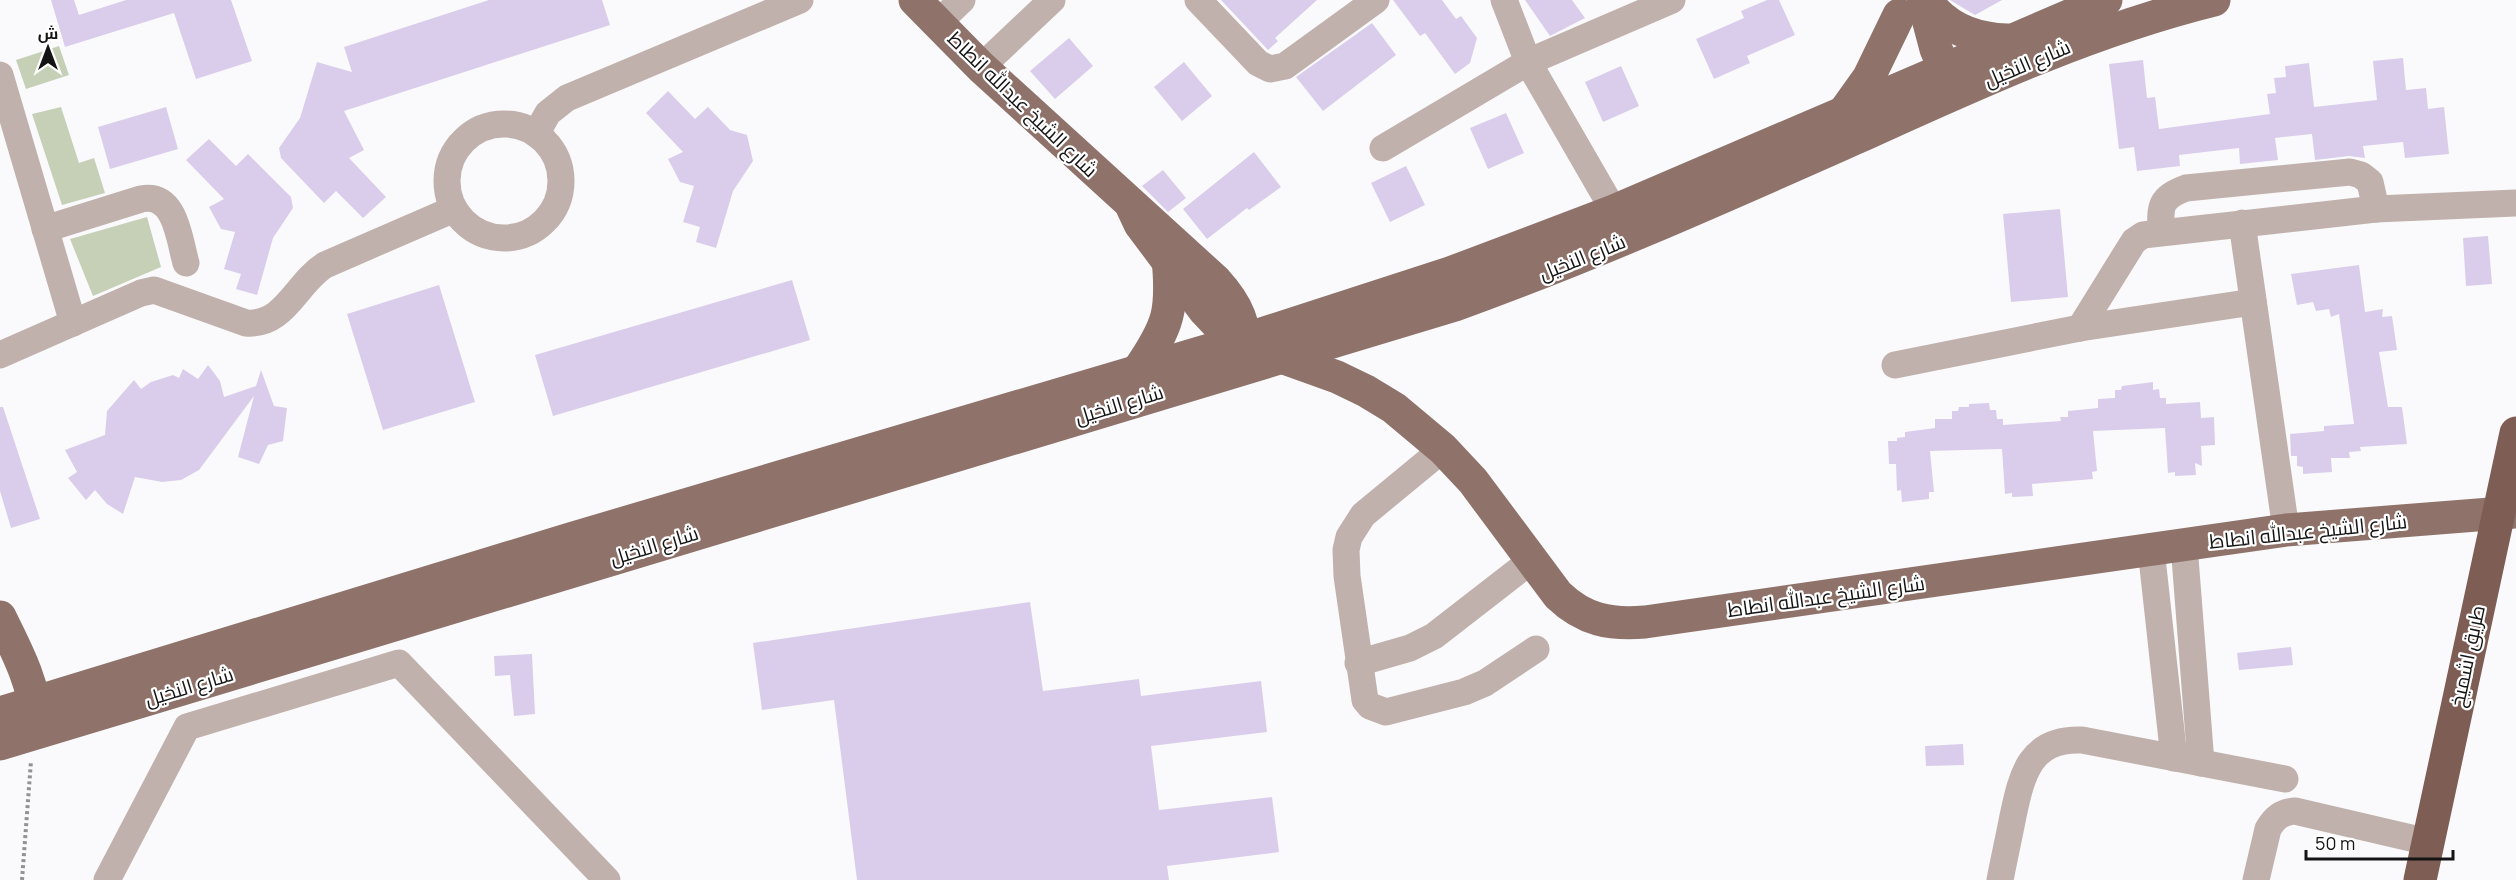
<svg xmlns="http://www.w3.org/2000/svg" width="2516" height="880" font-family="Manrope,Cairo,sans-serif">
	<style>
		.green { fill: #c5d0b6 }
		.building { fill: #dacdeb }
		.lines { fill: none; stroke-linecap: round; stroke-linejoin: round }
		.path { stroke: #929294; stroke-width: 4; stroke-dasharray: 3 3; stroke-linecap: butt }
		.minor { stroke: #c1b1ac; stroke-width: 27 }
		.major { stroke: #8f736b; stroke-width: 33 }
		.highway { stroke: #7d5d54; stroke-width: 33 }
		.labels { text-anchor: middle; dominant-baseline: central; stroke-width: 4.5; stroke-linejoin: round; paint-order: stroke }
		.street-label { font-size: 20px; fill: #141415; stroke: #fff }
	</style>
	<rect width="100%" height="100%" fill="#fafafc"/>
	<g class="green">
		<polygon points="59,46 69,75 26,89 16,60"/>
		<polygon points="61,107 79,163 94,158 105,193 62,205 32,114"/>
		<polygon points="147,217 161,267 93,296 70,239"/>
	</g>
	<g class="building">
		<polygon points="51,0 74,0 79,15 126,0 231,0 252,61 196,79 174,13 65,47"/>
		<polygon points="489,0 602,0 610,25 344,111 364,150 349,158 386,197 363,218 336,191 324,203 281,158 279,148 300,118 317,62 352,72 344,47"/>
		<polygon points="1221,0 1317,0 1275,38 1278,41 1268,50"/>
		<polygon points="1393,0 1442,0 1456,19 1461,16 1477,38 1470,63 1455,74 1425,33 1420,36"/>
		<polygon points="1525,0 1572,0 1585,18 1550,36"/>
		<polygon points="1767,0 1779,0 1795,35 1747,56 1750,63 1714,79 1696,39 1744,18 1741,11"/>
		<polygon points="1950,0 2002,0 1975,15"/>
		<polygon points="1372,23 1396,55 1323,111 1296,77"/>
		<polygon points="1069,38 1093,66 1055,99 1030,71"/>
		<polygon points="2403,58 2406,90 2426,88 2428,109 2444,107 2449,154 2405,158 2403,142 2363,146 2365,158 2349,156 2315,160 2312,134 2275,138 2278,160 2240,164 2239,148 2179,155 2180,166 2137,171 2134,147 2119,149 2109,64 2143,60 2147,98 2155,97 2159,129 2270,114 2267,94 2276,93 2274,78 2286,77 2285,66 2309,63 2314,107 2377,100 2373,61"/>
		<polygon points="1184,62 1212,96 1182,121 1154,87"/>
		<polygon points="1621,66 1639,106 1603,122 1585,82"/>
		<polygon points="668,91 695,119 708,107 730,130 747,135 753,161 733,191 716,248 696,242 700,227 683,222 694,186 680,182 668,159 683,152 646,113"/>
		<polygon points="166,107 178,149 110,169 98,127"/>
		<polygon points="1506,113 1524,153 1488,169 1470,128"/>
		<polygon points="209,139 236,166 248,154 291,197 293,208 273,238 257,295 236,289 241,274 224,269 235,232 221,229 209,207 224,199 186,160"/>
		<polygon points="1254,152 1281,187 1249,210 1247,208 1207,239 1183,209"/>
		<polygon points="1406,166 1425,205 1390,222 1371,183"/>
		<polygon points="1163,170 1186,198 1168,212 1142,186"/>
		<polygon points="2060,209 2068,297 2011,302 2003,214"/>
		<polygon points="2488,236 2492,284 2466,286 2463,238"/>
		<polygon points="2359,265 2365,312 2383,309 2382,317 2392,316 2397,350 2379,352 2388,407 2402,407 2407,444 2360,447 2361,451 2349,452 2350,458 2331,458 2332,472 2303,474 2303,467 2297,466 2297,456 2291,456 2290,434 2324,431 2324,426 2354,424 2339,314 2331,317 2329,309 2316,311 2313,302 2297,305 2291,274"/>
		<polygon points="792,280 810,340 553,416 535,355"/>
		<polygon points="439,285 475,402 383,430 347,314"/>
		<polygon points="208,365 220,381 224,397 256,386 261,370 274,406 287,408 283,441 268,445 259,464 238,457 254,396 199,470 181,480 162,482 135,477 123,514 107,504 95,490 86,500 68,478 77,472 65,450 105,435 107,411 134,380 141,389 151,382 173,375 179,378 183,369 198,379"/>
		<polygon points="2153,382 2153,390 2159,389 2160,398 2166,398 2166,404 2200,402 2201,418 2214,417 2215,445 2201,446 2202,466 2195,463 2196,475 2175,476 2175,472 2168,473 2165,428 2093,431 2097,471 2092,472 2093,479 2032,484 2033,496 2012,497 2012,493 2005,494 2002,449 1930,451 1934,492 1929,492 1929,499 1902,502 1901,490 1897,491 1896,464 1889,464 1888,441 1897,441 1897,438 1905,437 1905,432 1935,428 1935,419 1952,419 1952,411 1958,411 1959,407 1969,407 1969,404 1989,403 1990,410 1996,410 1997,419 2003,419 2003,425 2061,421 2060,417 2068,417 2068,411 2098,408 2098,399 2115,398 2115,390 2121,390 2122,386"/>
		<polygon points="0,407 3,407 40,519 11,528 0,491"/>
		<polygon points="1030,602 1043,691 1139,679 1141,696 1261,681 1267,732 1151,746 1159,810 1272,797 1279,852 1167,866 1169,880 857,880 834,700 762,710 753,643"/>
		<polygon points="2291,647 2293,665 2239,670 2237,653"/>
		<polygon points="532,654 535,714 514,716 510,675 495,676 494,656"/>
		<polygon points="1963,744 1964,765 1926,766 1925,746"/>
	</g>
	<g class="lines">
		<polyline class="path" points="22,880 31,761"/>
		<g class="minor">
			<polyline points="1198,0 1258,63 1270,69 1285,66 1376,0"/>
			<polyline points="1504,0 1528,62 1614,211"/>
			<polyline points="938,23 962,0"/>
			<polyline points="981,67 1052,0"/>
			<polyline points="0,75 73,323"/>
			<circle cx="504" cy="181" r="57"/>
			<polyline points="536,134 548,113 567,98 800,0"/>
			<polyline points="1383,148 1528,62 1672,0"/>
			<polyline points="2242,223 2286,530"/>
			<path d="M45,229L141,199C176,192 179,239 186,263"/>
			<path d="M2161,232C2160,205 2160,198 2186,188L2350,172L2361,175L2370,182L2376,209"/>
			<polyline points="2080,328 2134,241 2143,235 2376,209 2516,203"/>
			<path d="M0,355L141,293L154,290L246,323C285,326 296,283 325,265L454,209"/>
			<polyline points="1895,365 2080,328 2253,302"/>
			<polyline points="1443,449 1363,515 1349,537 1346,550 1347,576 1365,700 1370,706 1386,712 1464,692 1485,683 1536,649"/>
			<polyline points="2184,545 2201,763"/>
			<polyline points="2151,549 2174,758"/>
			<polyline points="1358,663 1410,648 1434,636 1532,560"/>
			<polyline points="107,880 187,727 399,663 607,880"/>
			<path d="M2000,880C2004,859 2009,837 2013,816C2022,774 2030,738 2082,740L2285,779"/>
			<path d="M2256,880L2268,829C2275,817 2282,812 2295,811L2428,842"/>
		</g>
		<g class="major">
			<path d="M915,0L981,67L1216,281C1236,303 1249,326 1241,357"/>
			<polyline points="1923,0 1936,49 1953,89"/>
			<path d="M1926,0C1945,28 1974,39 2007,40"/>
			<polyline points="1844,112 1869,77 1899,15"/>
			<path d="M1132,207L1140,224L1205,311L1222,329L1270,353L1337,377L1366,391L1394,408L1443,449L1473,481L1558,595C1584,620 1610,625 1645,622L2286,530L2516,512"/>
			<path d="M1139,369C1169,325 1173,311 1168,258"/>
			<path d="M0,617C16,649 37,689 36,725"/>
			<polyline points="0,713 570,539 1243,340 1450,273 1614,211 2106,0"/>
			<path d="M0,744L1455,305C1591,256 1723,197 1856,138C1973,85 2089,31 2214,0"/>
		</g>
		<polyline class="highway" points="2420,880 2516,433"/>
	</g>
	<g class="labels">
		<g class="street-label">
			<text transform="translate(2027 63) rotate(-23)">شارع النخيل</text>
			<text transform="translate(1023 104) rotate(44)">شارع الشيخ عبدالله انطاط</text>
			<text transform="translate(1582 257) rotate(-22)">شارع النخيل</text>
			<text transform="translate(1119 404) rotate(-17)">شارع النخيل</text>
			<text transform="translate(2308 531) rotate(-6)">شارع الشيخ عبدالله انطاط</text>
			<text transform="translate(654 545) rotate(-17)">شارع النخيل</text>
			<text transform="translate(1826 596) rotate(-8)">شارع الشيخ عبدالله انطاط</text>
			<text transform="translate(2467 656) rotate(-78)">طريق اشميخ</text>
			<text transform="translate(189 686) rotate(-17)">شارع النخيل</text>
		</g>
	</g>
	<g transform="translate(48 48)" stroke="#ffffff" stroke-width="4.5" paint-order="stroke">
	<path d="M0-4.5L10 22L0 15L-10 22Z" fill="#141415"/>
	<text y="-9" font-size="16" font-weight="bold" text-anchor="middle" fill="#141415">ش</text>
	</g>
	<path d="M2306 850v9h147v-9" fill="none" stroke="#141415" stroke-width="3"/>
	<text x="2315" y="850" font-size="18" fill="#141415" stroke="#ffffff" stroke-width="4.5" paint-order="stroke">50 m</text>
</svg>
